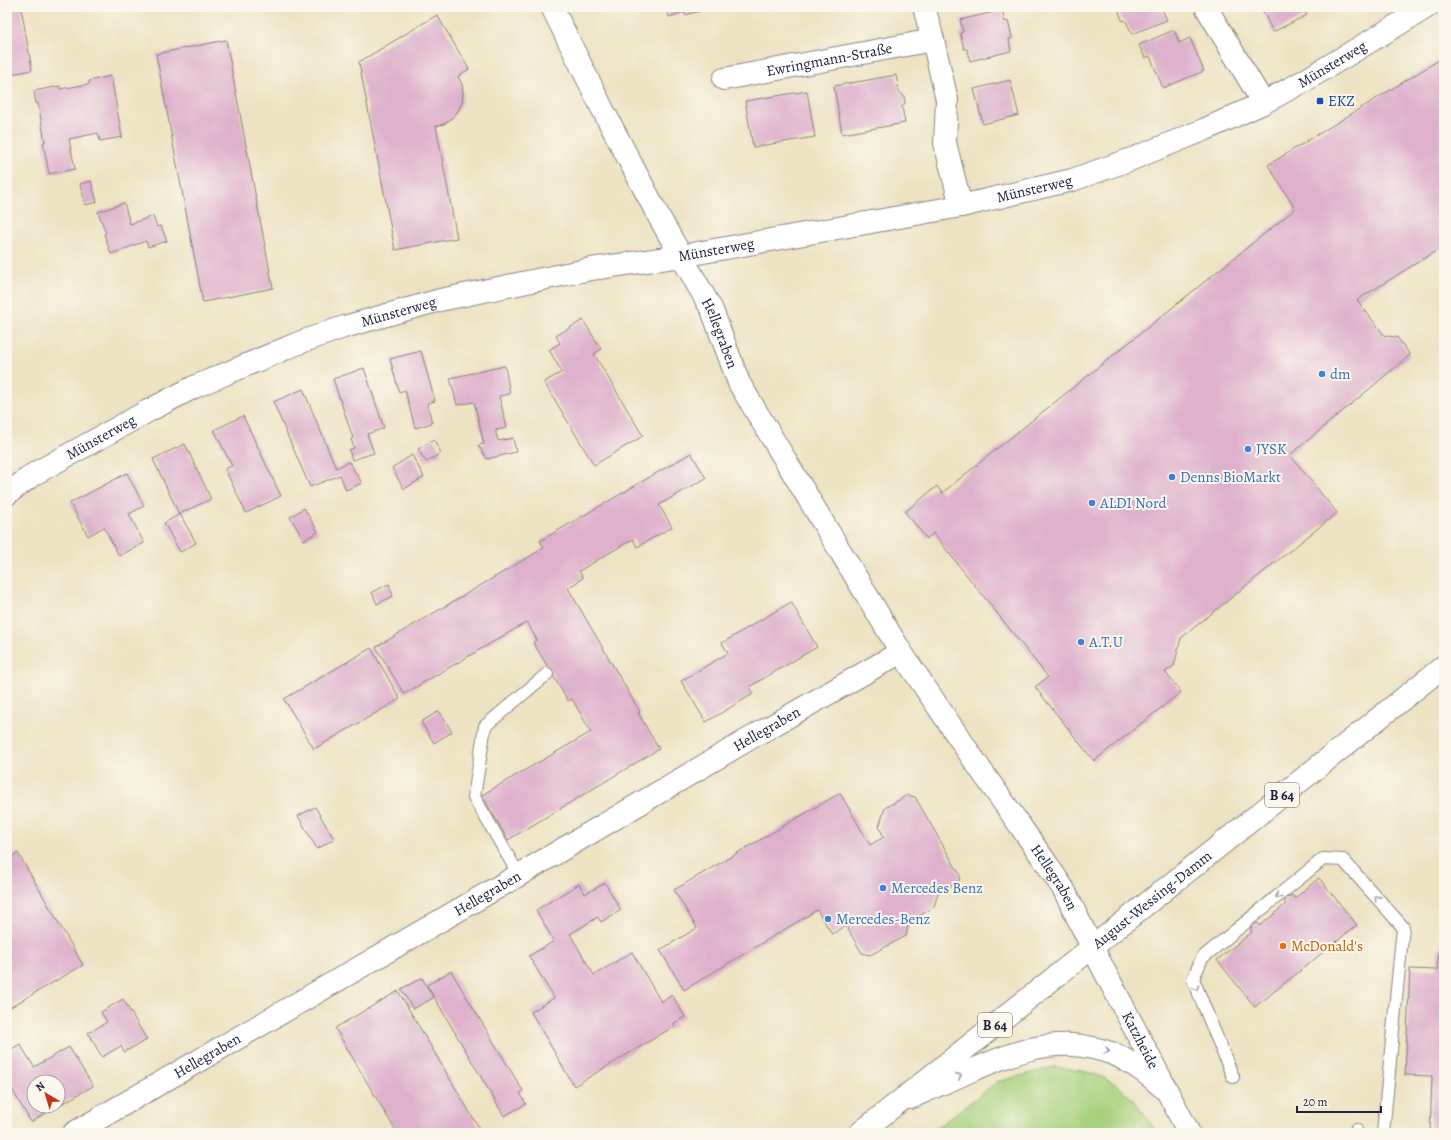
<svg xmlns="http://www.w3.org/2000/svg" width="1451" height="1140" font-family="Alegreya,serif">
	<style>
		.green { fill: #a6d17d; stroke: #647a5c }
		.building { fill: #ddb0cc }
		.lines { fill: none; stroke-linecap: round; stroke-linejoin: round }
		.lane-casing { stroke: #88827e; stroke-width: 14 }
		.street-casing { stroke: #88827e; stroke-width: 24 }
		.secondary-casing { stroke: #88827e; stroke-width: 24 }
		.primary-casing { stroke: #88827e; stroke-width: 24 }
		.lane { stroke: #fff; stroke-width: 12 }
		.street { stroke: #fff; stroke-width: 22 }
		.secondary { stroke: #fff; stroke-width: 22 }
		.primary { stroke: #fff; stroke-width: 22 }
		.oneway { stroke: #9c9ca7 }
		.transit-dot { fill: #1a4fb4; stroke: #fbf7ec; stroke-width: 1.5 }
		.shop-dot { fill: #3f7fe0; stroke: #fbf7ec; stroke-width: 1.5 }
		.food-dot { fill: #e8710a; stroke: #fbf7ec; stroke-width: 1.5 }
		.labels { text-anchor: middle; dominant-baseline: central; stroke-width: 4; stroke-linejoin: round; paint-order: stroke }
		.shield { fill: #fbf7ec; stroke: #636270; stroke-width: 1 }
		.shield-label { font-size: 14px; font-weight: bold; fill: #22223b }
		.street-label { font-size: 15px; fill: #22223b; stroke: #fbf7ec }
		.transit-label { font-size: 15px; fill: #164399; stroke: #fbf7ec; text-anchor: start }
		.shop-label { font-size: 15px; fill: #366cbe; stroke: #fbf7ec; text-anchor: start }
		.food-label { font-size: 15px; fill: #c56008; stroke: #fbf7ec; text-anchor: start }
	</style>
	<rect width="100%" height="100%" fill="#fbf7ec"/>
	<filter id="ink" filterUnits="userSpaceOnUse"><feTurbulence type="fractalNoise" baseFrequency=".025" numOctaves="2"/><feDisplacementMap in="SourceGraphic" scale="8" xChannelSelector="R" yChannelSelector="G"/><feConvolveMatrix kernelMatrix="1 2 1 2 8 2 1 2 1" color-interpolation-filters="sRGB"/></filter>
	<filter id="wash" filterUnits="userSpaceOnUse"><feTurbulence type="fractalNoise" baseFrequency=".012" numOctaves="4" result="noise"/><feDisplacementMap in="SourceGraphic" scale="16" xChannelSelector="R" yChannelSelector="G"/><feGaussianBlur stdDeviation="0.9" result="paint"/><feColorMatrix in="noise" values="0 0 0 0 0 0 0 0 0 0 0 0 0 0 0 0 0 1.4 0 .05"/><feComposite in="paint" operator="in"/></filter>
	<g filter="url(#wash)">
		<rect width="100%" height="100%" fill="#ede2c1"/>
		<path class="green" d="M1054,1067C1072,1069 1092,1071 1108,1080C1128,1090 1146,1114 1156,1133H930L997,1082Z"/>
		<g id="blocks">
			<g class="building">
				<polygon points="7,7 21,7 32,70 7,75"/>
				<polygon points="666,7 701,7 699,8 700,11 685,15 684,12 669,17"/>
				<polygon points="1120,7 1161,7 1167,20 1132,34 1126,21 1122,20 1119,12"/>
				<polygon points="1261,7 1317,7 1305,12 1307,15 1273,32"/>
				<polygon points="1002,10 1005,22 1008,21 1012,38 1009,39 1011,51 970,61 967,49 964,49 960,33 963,32 960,20"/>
				<polygon points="437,15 469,69 458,76 462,84 463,94 462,103 458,111 452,118 444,124 436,126 457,238 395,250 359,62"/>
				<polygon points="1174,30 1179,43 1190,38 1204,71 1163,88 1150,56 1145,58 1139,45"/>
				<polygon points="226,40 273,288 203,302 156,54"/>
				<polygon points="1444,57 1444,246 1357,300 1385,336 1397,337 1410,355 1290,455 1337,513 1181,638 1174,666 1165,672 1181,692 1094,761 1035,687 1048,677 933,533 927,539 905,512 937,486 942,493 1295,209 1268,165"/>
				<polygon points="896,75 899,92 904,96 905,103 902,107 905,123 842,134 834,86"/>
				<polygon points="111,76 122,137 100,141 98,133 69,139 75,169 49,174 43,142 45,142 38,103 36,104 34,91 60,86 60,89 89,84 89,81"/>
				<polygon points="1010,80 1019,115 983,124 974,89"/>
				<polygon points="807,91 815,137 753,147 745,101"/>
				<polygon points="91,181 97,202 85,205 80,184"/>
				<polygon points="124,203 130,224 153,216 157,227 161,226 167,241 148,247 146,241 111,254 104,234 106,233 98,212"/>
				<polygon points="583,320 601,349 594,354 643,436 594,465 544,382 562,372 549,350 560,343 556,336"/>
				<polygon points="421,351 435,401 427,403 432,423 415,428 405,390 399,392 390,359"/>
				<polygon points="505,366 510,394 499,396 507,428 496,430 496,433 498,441 513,438 516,452 487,459 478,445 484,444 474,402 457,405 450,378"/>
				<polygon points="364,368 384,428 367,434 374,453 352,460 349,450 354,448 351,439 353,438 333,379"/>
				<polygon points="303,389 336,468 349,462 362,483 346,490 340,475 310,487 273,402"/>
				<polygon points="243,416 281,496 246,513 225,469 232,466 214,430"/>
				<polygon points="434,440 441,453 426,462 418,449"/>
				<polygon points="185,444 211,499 179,514 153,459"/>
				<polygon points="691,453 706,478 659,505 672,527 637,547 633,539 579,571 583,578 568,588 640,712 638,713 659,749 508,840 482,795 591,732 572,699 568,701 533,642 537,640 527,622 404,694 376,647 544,548 540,541"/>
				<polygon points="412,455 424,477 404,489 392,468"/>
				<polygon points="127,473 144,506 129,514 144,543 119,556 104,527 88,536 70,503"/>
				<polygon points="304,508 318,532 304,540 290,517"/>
				<polygon points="180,514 196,543 180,552 164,523"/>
				<polygon points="389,584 393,596 377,604 372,592"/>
				<polygon points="791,602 817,647 749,687 753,694 706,722 681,681 728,653 722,643"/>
				<polygon points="371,648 400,699 314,749 284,699"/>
				<polygon points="439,711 452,732 434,743 421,722"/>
				<polygon points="840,793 870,845 884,837 879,827 885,808 908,795 915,797 960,875 959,881 938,893 934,907 909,922 906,936 870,955 862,953 846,926 832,934 817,910 684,990 660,950 697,928 674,890"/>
				<polygon points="315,807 334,839 317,849 298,816"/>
				<polygon points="18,853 83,965 9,1008 7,1005 7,859"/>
				<polygon points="1319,878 1357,925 1255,1007 1217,960 1252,932 1250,930 1252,928 1250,926 1258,923 1260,926 1286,904 1284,902 1286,900 1285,899 1292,895 1295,898"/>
				<polygon points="605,883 621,910 601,922 598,917 570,934 594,975 632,952 661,1002 672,995 685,1017 674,1023 675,1026 574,1086 531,1012 554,998 529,956 554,941 536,910 579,884 585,894"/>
				<polygon points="1439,947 1444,947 1444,1133 1430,1133 1432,1076 1405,1075 1410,969 1437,970"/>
				<polygon points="451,971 523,1091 520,1093 526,1104 504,1116 427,985"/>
				<polygon points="422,978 433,998 413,1009 401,989"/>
				<polygon points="398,991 482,1133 397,1133 335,1028"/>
				<polygon points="123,999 147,1040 124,1052 121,1046 102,1057 88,1033 107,1022 101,1012"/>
				<polygon points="20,1044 34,1067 69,1047 93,1086 60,1105 58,1101 58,1082 34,1082 34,1106 51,1106 48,1108 49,1111 31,1122 7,1081 7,1052"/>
			</g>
		</g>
	</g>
	<g filter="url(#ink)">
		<use href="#blocks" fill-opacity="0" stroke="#88827e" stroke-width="1"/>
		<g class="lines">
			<g class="lane-casing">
				<g id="lane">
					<polyline points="519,875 474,797 485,726 547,674"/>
					<polyline points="1233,1077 1193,979 1202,958 1323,859 1343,860 1403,927 1383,1133"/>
					<polyline points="1356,1133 1356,1130"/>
				</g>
			</g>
			<g class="street-casing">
				<g id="street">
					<path id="s1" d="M552,7L602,108L659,217L712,310L739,383L901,652L976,763L1047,864L1064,890L1092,947"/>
					<polyline points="924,7 933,40 947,100 945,143 961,206"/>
					<polyline points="1206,7 1263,103"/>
					<path id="s2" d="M724,79L933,40"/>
					<path id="s3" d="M7,494L34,474L148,411L194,387L301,342L344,327L440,300L591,269L681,256L961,206L1072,180L1132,159L1206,129L1263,103L1304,81L1427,7"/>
					<path id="s4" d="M74,1133L519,875L749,739L901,652"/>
				</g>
			</g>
			<g class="secondary-casing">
				<g id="secondary">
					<path id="s5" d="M1092,947L1189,1133"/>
					<path d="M910,1098C929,1089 949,1081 968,1072C1010,1054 1051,1036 1097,1049C1105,1051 1113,1053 1120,1057C1138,1066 1152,1078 1167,1091"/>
				</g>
			</g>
			<g class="primary-casing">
				<g id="primary">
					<path id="s6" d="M860,1133L1444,666"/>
				</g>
			</g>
			<use href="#lane" class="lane"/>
			<use href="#street" class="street"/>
			<use href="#secondary" class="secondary"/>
			<use href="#primary" class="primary"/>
		</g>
		<defs><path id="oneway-chevron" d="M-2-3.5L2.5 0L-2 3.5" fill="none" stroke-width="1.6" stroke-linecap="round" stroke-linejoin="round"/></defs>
		<g class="oneway">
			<use href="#oneway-chevron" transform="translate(1278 896) rotate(141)"/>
			<use href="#oneway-chevron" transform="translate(1377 898) rotate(-132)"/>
			<use href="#oneway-chevron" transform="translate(1196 988) rotate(68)"/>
			<use href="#oneway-chevron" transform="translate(1107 1051) rotate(18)"/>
			<use href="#oneway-chevron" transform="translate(959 1076) rotate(-24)"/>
		</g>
	</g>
	<rect class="transit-dot" x="1316" y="97" width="8" height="8" rx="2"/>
	<g class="shop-dot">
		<circle cx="1322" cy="374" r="4"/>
		<circle cx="1248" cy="449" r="4"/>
		<circle cx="1172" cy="477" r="4"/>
		<circle cx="1092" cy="503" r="4"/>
		<circle cx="1081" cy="642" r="4"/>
		<circle cx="883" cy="888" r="4"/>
		<circle cx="828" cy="919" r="4"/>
	</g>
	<circle class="food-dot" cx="1283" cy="946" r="4"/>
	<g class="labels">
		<g class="shield">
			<rect x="1265" y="783" width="34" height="24" rx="3"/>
			<rect x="978" y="1013" width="34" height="24" rx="3"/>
		</g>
		<g class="shield-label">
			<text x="1282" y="795">B 64</text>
			<text x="995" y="1025">B 64</text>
		</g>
		<g class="street-label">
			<text stroke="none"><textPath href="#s2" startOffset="107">Ewringmann-Straße</textPath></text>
			<text stroke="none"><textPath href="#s3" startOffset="1406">Münsterweg</textPath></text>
			<text stroke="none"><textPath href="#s3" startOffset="1082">Münsterweg</textPath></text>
			<text stroke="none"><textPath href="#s3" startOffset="758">Münsterweg</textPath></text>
			<text stroke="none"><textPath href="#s3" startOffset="434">Münsterweg</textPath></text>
			<text stroke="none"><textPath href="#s1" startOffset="367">Hellegraben</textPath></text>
			<text stroke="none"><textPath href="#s3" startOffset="110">Münsterweg</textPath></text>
			<text stroke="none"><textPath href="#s4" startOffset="802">Hellegraben</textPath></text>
			<text stroke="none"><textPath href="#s1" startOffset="1007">Hellegraben</textPath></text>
			<text stroke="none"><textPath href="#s4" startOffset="478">Hellegraben</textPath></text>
			<text stroke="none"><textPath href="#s6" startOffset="374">August-Wessing-Damm</textPath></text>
			<text stroke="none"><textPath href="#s5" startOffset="105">Katzheide</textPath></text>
			<text stroke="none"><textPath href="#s4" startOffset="154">Hellegraben</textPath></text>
		</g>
		<g class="transit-label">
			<text x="1328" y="101">EKZ</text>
		</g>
		<g class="shop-label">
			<text x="1330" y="374">dm</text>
			<text x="1256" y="449">JYSK</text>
			<text x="1180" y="477">Denns BioMarkt</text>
			<text x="1100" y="503">ALDI Nord</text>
			<text x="1089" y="642">A.T.U</text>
			<text x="891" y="888">Mercedes Benz</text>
			<text x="836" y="919">Mercedes-Benz</text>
		</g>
		<g class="food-label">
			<text x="1291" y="946">McDonald's</text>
		</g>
	</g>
	<rect width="1451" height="1140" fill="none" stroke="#fbf7ec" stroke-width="24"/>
	<g transform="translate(46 1094) rotate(322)"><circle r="19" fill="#fbf7ec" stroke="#a4a2a5"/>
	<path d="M0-3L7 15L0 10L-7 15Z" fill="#c8321e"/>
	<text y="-6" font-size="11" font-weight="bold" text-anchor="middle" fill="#22223b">N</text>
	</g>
	<path d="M1297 1106v6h84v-6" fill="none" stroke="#22223b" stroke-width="2"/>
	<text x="1303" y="1106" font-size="12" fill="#22223b" stroke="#fbf7ec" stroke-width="3" paint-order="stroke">20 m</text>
</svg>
